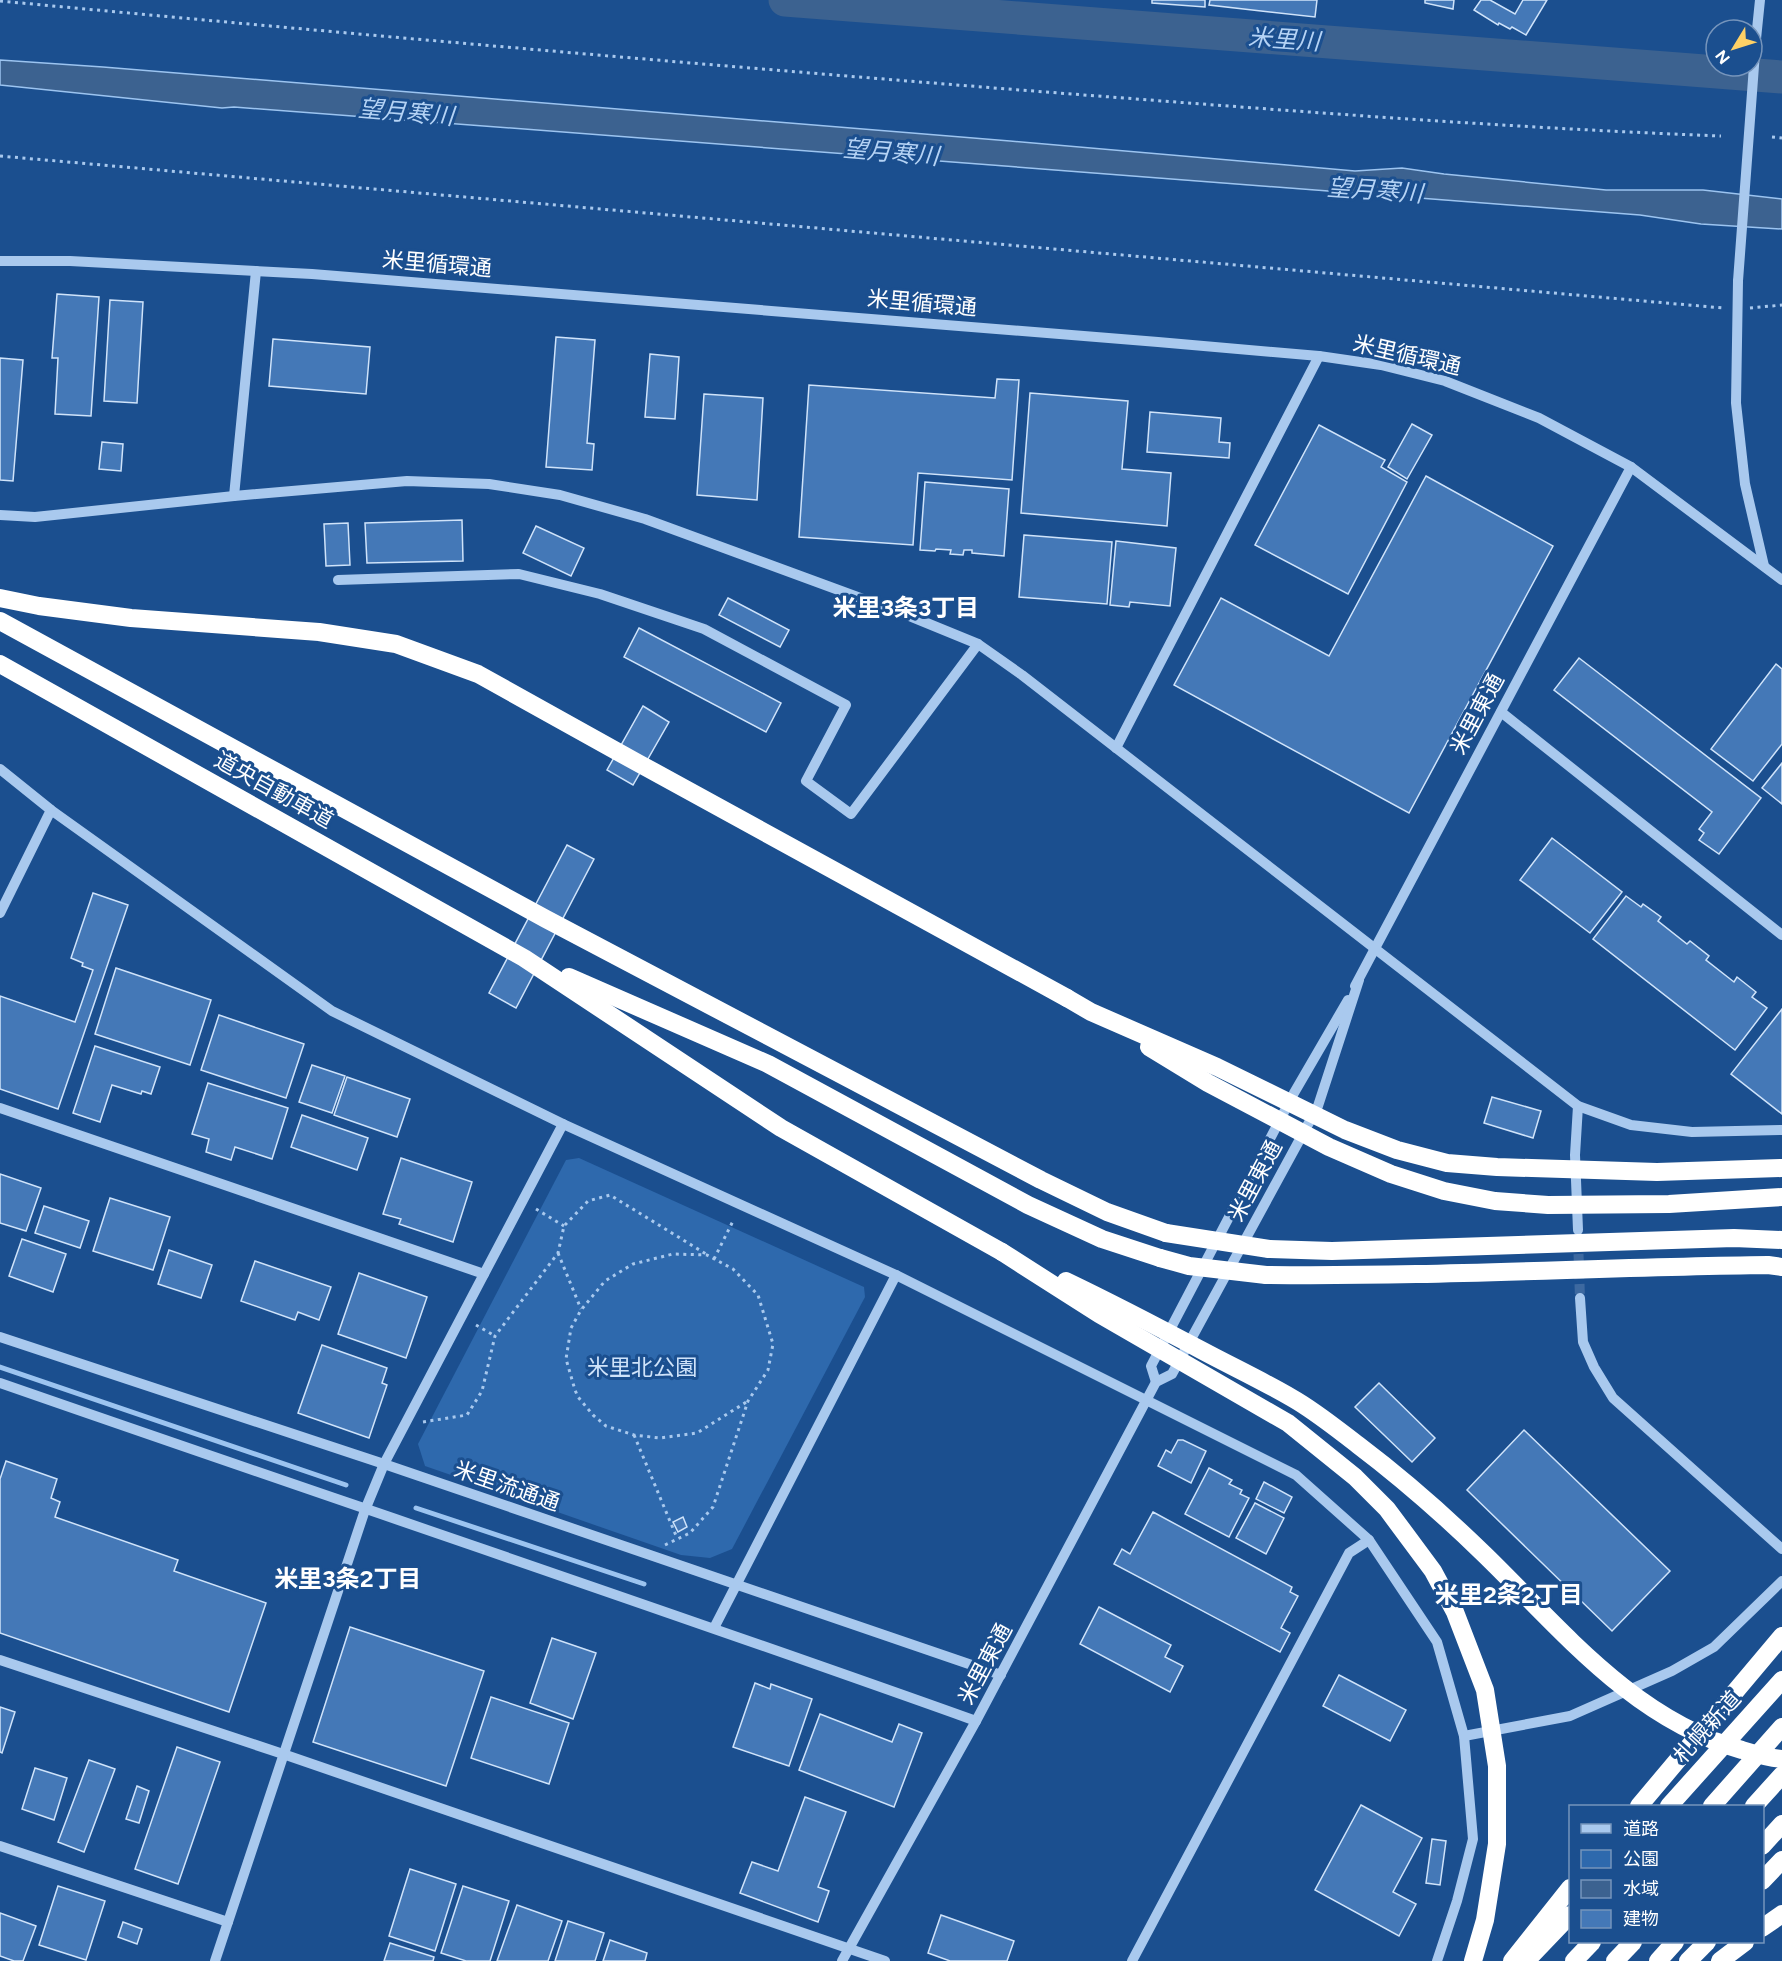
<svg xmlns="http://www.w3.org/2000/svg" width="1782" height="1961" font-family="Figtree,'Noto Sans JP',sans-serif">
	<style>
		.green { fill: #2e69ad }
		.water { fill: #3c6290; stroke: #9cc4f0; stroke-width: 1.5 }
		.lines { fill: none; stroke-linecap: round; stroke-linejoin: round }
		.stream { stroke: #9cc4f0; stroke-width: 5 }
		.river { stroke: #3c6290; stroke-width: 33 }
		.building { fill: #4478b7; stroke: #cfe3fa; stroke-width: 1.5 }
		.minor-tunnel { stroke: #3d69a0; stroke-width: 10; stroke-dasharray: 10 5; stroke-linecap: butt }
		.path { stroke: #a9c9ee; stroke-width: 3; stroke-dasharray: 3 4.5; stroke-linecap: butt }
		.minor { stroke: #a9c9ee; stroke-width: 10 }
		.highway { stroke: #fff; stroke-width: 18 }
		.minor-bridge { stroke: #a9c9ee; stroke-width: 10 }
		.highway-bridge { stroke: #fff; stroke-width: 18 }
		.labels { text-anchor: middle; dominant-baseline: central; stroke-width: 6; stroke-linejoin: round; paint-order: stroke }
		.street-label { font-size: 22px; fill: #fff; stroke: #1b4f8f }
		.park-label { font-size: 22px; fill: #cfe3fa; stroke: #1b4f8f }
		.water-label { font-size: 24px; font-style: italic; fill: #b5d3f5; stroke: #1b4f8f }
		.neighbourhood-label { font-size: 24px; font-weight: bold; fill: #fff; stroke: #1b4f8f }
	</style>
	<rect width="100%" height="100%" fill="#1b4f8f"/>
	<polygon class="green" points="579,1158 864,1287 865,1297 732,1549 710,1558 681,1555 425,1466 418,1444 566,1160"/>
	<path class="water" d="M0,60L103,67L1010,141L1355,171L1402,168L1444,174L1606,190H1703L1782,199V229L1701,224L1640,215C1172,181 703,142 234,107L222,108L0,85Z"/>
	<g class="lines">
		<g class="stream">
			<polyline points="0,1367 346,1485"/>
			<polyline points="416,1508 644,1584"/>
		</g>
		<polyline class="river" points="785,0 1782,77"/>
	</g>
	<g class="building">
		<polygon points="1152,0 1205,0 1205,7 1152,3"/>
		<polygon points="1210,0 1317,0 1315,17 1209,5"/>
		<polygon points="1425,0 1454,0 1453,9 1425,3"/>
		<polygon points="1481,0 1490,0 1515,14 1523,0 1547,0 1526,35 1512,27 1510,29 1499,23 1498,25 1474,10"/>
		<polygon points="57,294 99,297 91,416 55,414 58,358 52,358"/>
		<polygon points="110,300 143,302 137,403 104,401"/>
		<polygon points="556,337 595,340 587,443 594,444 592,470 546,467"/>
		<polygon points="273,339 370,347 366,394 269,386"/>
		<polygon points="650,354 679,357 675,419 645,417"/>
		<polygon points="0,358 23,360 13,481 0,480"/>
		<polygon points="997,379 1019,380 1012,480 918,473 913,545 799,537 809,385 995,398"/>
		<polygon points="1030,393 1128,401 1122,469 1171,473 1167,526 1021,513"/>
		<polygon points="704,394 763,398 757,500 697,495"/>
		<polygon points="1150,412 1221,418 1219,442 1230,443 1229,458 1147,452"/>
		<polygon points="1412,424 1432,435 1407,479 1388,467"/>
		<polygon points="1319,425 1385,460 1381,467 1407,482 1348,594 1255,545"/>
		<polygon points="102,442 123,444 121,471 99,469"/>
		<polygon points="1426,476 1553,546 1409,813 1174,685 1221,598 1329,656"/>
		<polygon points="925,482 1009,489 1004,556 972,553 972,550 964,550 963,555 950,554 951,550 936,549 935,551 920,550"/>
		<polygon points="462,520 463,561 367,563 365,523"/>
		<polygon points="348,523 350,565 326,566 324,524"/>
		<polygon points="536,526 584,548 571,576 523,553"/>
		<polygon points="1024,535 1112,542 1107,604 1019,597"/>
		<polygon points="1116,541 1176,548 1170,606 1130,602 1129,607 1110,605"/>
		<polygon points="728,598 789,630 780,647 719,615"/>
		<polygon points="639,628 781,703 766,732 624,657"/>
		<polygon points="1579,658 1761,798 1719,854 1699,840 1704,833 1699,829 1712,812 1554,690"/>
		<polygon points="1776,664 1782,669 1782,744 1753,781 1711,749"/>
		<polygon points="643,706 669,722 633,785 607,770"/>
		<polygon points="1782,763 1782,804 1762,788"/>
		<polygon points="1552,838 1622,892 1590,933 1520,880"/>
		<polygon points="567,845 594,859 516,1008 489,993"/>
		<polygon points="93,893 128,905 58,1109 0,1089 0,996 75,1022 93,970 82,966 83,963 71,958"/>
		<polygon points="1626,896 1641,907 1643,904 1661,917 1658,921 1687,944 1690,941 1709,956 1706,960 1734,982 1737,977 1756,992 1752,997 1767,1008 1735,1050 1593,939"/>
		<polygon points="116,968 211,1000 190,1065 95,1034"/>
		<polygon points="1782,1009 1782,1114 1731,1074"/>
		<polygon points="219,1015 304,1044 286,1098 201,1070"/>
		<polygon points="95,1046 160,1067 151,1094 142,1091 141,1094 112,1085 100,1122 73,1113"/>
		<polygon points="312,1065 345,1076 332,1113 299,1102"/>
		<polygon points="347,1077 410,1099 397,1137 334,1115"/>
		<polygon points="208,1083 288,1108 272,1159 235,1147 231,1160 206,1152 209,1139 192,1134"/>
		<polygon points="1492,1097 1541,1111 1533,1138 1484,1123"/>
		<polygon points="302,1115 368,1138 357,1170 291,1147"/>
		<polygon points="401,1158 472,1182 453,1242 399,1224 401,1219 383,1214"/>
		<polygon points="0,1174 41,1188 26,1231 0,1223"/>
		<polygon points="110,1198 170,1217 153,1270 93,1251"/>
		<polygon points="44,1206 89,1221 80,1248 35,1233"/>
		<polygon points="22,1239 66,1254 53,1292 9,1276"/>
		<polygon points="169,1250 212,1265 201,1298 158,1284"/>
		<polygon points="255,1261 331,1287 319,1320 298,1312 295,1320 241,1301"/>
		<polygon points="359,1273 427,1297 406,1358 338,1334"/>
		<polygon points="322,1345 387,1368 382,1383 387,1385 369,1438 298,1413"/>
		<polygon points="1379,1383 1435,1438 1412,1462 1355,1407"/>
		<polygon points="1524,1430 1670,1571 1612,1631 1467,1490"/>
		<polygon points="1178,1440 1183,1440 1206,1451 1191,1483 1158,1466 1166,1450 1171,1453"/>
		<polygon points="6,1461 57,1479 51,1498 60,1502 55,1517 178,1560 174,1571 266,1603 229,1712 0,1633 0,1479"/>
		<polygon points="1209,1468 1232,1480 1229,1484 1242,1490 1240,1494 1249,1498 1229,1537 1185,1514"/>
		<polygon points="1264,1482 1292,1497 1284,1513 1256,1499"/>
		<polygon points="1255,1503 1284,1518 1266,1554 1236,1538"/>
		<polygon points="1153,1512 1292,1587 1290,1592 1298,1596 1281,1628 1290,1633 1280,1652 1114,1564 1122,1549 1130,1554"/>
		<polygon points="683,1517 687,1527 678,1532 673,1522"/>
		<polygon points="1099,1607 1171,1645 1165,1657 1183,1666 1170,1692 1080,1644"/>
		<polygon points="350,1627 484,1671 446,1786 313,1742"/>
		<polygon points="552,1638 596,1653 573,1719 530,1703"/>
		<polygon points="1339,1675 1406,1710 1390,1741 1323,1706"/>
		<polygon points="755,1683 770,1689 771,1684 812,1699 789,1766 733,1747"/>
		<polygon points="491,1697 569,1723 549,1784 471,1758"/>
		<polygon points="0,1707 15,1712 2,1753 0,1752"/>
		<polygon points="820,1714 892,1742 899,1724 922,1733 894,1807 799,1770"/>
		<polygon points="177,1747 220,1762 178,1884 135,1869"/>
		<polygon points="89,1760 115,1769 84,1852 58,1842"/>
		<polygon points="35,1768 67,1778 54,1820 22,1809"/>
		<polygon points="137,1786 149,1791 139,1823 126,1819"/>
		<polygon points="805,1797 846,1812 818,1887 829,1891 818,1922 740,1893 752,1862 778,1871"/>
		<polygon points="1361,1805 1422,1838 1393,1892 1416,1904 1399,1936 1315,1890"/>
		<polygon points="1432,1839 1446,1841 1440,1885 1426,1883"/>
		<polygon points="410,1869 456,1884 435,1951 389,1936"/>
		<polygon points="58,1886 105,1901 86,1960 39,1945"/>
		<polygon points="463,1886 509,1901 490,1961 466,1961 441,1953"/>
		<polygon points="517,1905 562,1921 548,1961 497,1961"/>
		<polygon points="0,1913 36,1926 23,1961 14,1961 0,1956"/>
		<polygon points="941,1915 1014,1941 1007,1961 950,1961 928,1953"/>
		<polygon points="568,1921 604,1933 595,1961 555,1961"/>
		<polygon points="123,1922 142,1929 137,1944 118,1937"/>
		<polygon points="610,1940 647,1953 645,1961 603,1961"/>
		<polygon points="390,1943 434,1957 433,1961 384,1961"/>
	</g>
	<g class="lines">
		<polyline class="minor-tunnel" points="1578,1239 1580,1298"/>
		<g class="path">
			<path d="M0,1C340,33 680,63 1020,90C1254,108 1487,127 1721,136"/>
			<polyline points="1772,137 1782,138"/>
			<polyline points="0,156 1723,308"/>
			<polyline points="1750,308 1782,305"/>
			<polyline points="536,1209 564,1226"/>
			<polyline points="558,1253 581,1309"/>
			<polyline points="714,1259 734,1219"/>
			<polyline points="476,1325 495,1336"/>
			<polyline points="423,1422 467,1415 482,1391 495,1336 558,1253 564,1226 588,1201 610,1195 706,1254"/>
			<polyline points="634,1435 677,1538"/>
			<polyline points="665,1545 690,1533 713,1507 748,1401 768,1370 773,1344 758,1295 733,1269 707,1255 673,1254 633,1264 605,1281 581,1310 571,1328 566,1359 575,1390 578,1397 593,1415 606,1426 634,1435 660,1438 697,1433 748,1401"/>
		</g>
		<g class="minor">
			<polyline points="1756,39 1760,0"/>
			<polyline points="0,261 70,261 312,274 1158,342 1319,356 1381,365 1445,381 1539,418 1631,467 1782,580"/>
			<polyline points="1738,281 1736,403 1745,484 1764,566"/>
			<polyline points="234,496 256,271"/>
			<polyline points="0,515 35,517 234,496 407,481 489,484 560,495 645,519 912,617 978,644 1022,675 1578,1106 1631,1125 1692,1132 1782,1130"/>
			<polyline points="338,580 519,574 600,594 704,629 846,705 806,781 851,814 978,644"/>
			<polyline points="1501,712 1782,935"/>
			<polyline points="1116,748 1319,356"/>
			<polyline points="0,769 51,810 332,1011 563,1124 896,1275 1296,1475 1369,1540 1437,1642 1464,1736 1473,1839 1457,1901 1437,1961"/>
			<polyline points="0,913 51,810"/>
			<polyline points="1355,986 1631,467"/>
			<polyline points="0,1108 484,1274"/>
			<polyline points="1578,1230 1575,1155 1578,1106"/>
			<polyline points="1580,1298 1583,1342 1594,1367 1613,1398 1782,1549"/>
			<polyline points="0,1337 384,1464 1001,1675"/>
			<polyline points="1156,1382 1151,1366 1294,1093 1348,1000"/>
			<path d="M0,1383C325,1496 652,1605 976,1721"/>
			<polyline points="714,1628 896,1275"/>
			<polyline points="0,1660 283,1754 885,1961"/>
			<polyline points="1464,1736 1570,1716 1672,1671 1714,1647 1782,1581"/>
			<polyline points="0,1846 228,1922"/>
			<polyline points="215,1961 365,1510 384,1464 563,1124"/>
			<polyline points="842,1961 976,1721 1156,1382 1172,1374 1318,1106 1359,980"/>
			<polyline points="1132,1961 1349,1553 1369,1540"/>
		</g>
		<g class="highway">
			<polyline points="0,598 39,606 131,618 319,632 396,644 478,674 638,763 1067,998"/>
			<polyline points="0,621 546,919 1041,1180 1107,1212 1166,1233"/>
			<polyline points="0,664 524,958 781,1128 1002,1252"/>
			<polyline points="569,977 768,1064 1028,1205 1102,1239 1160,1258"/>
			<polyline points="1269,1249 1332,1251 1734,1238 1782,1240"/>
			<path d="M1266,1275C1433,1277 1600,1267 1768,1265L1782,1267"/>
			<polyline points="1639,1806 1782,1636"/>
			<polyline points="1669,1806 1782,1680"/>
			<polyline points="1712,1806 1782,1727"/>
			<polyline points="1754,1806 1782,1775"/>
			<polyline points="1762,1846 1782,1824"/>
			<polyline points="1762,1881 1782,1860"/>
			<polyline points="1762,1928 1782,1914"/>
			<polyline points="1512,1961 1570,1888"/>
			<polyline points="1526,1961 1570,1915"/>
			<polyline points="1574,1961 1592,1942"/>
			<polyline points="1615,1961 1633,1942"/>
			<polyline points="1658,1961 1675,1942"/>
			<polyline points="1688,1961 1707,1942"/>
			<polyline points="1720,1961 1745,1942"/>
		</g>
		<polyline class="minor-bridge" points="1738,281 1756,39"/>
		<g class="highway-bridge">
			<polyline points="1067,998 1091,1012 1217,1067 1345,1130 1397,1150 1447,1163 1497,1167 1657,1172 1782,1168"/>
			<polyline points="1149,1047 1208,1083 1329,1147 1391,1174 1444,1191 1495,1201 1548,1205 1669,1204 1782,1197"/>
			<polyline points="1166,1233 1269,1249"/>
			<polyline points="1002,1252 1099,1314 1288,1423 1355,1477 1387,1509 1433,1571 1455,1612 1485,1690 1497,1766 1497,1844 1485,1920 1473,1961"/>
			<polyline points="1160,1258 1189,1266 1266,1275"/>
			<path d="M1066,1281C1112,1303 1158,1327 1203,1351C1233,1367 1263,1381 1292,1398C1315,1411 1337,1429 1358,1445C1403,1479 1445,1516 1485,1555C1562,1630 1634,1720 1742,1750C1755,1754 1769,1758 1782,1759"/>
		</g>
	</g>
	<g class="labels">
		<g class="street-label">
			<text transform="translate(437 264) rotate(5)">米里循環通</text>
			<text transform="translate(922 303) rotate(5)">米里循環通</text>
			<text transform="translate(1407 355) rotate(13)">米里循環通</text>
			<text transform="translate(1477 714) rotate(-62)">米里東通</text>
			<text transform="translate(274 790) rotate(29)">道央自動車道</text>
			<text transform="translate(1255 1181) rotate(-62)">米里東通</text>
			<text transform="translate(507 1486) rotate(19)">米里流通通</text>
			<text transform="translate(985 1664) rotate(-62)">米里東通</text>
			<text transform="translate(1707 1727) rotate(-48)">札幌新道</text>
		</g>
		<g class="park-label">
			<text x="642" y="1367">米里北公園</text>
		</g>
		<g class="water-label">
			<text transform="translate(1284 39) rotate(4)">米里川</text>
			<text transform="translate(406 112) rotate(5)">望月寒川</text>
			<text transform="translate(891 152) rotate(5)">望月寒川</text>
			<text transform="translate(1375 190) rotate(4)">望月寒川</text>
		</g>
		<g class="neighbourhood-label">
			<text x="906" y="607">米里3条3丁目</text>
			<text x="348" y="1578">米里3条2丁目</text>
			<text x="1509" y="1594">米里2条2丁目</text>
		</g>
	</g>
	<rect x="1569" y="1805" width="195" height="138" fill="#1b4f8f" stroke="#7695bc" stroke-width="1.5"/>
	<rect x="1581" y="1824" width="30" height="9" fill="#a9c9ee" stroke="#7695bc" stroke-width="1.5"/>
	<text x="1623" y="1835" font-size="18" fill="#ffffff">道路</text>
	<rect x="1581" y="1850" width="30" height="18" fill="#2e69ad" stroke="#7695bc" stroke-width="1.5"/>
	<text x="1623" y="1865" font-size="18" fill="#ffffff">公園</text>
	<rect x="1581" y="1880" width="30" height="18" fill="#3c6290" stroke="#7695bc" stroke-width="1.5"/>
	<text x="1623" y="1895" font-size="18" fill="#ffffff">水域</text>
	<rect x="1581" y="1910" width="30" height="18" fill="#4478b7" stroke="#7695bc" stroke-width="1.5"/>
	<text x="1623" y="1925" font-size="18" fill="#ffffff">建物</text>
	<g transform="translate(1734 48) rotate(232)"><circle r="28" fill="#1b4f8f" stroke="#7695bc" stroke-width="1.5"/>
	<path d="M0-4.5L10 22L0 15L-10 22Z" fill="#ffd166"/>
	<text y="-9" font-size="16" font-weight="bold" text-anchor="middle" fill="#ffffff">N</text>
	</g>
</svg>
